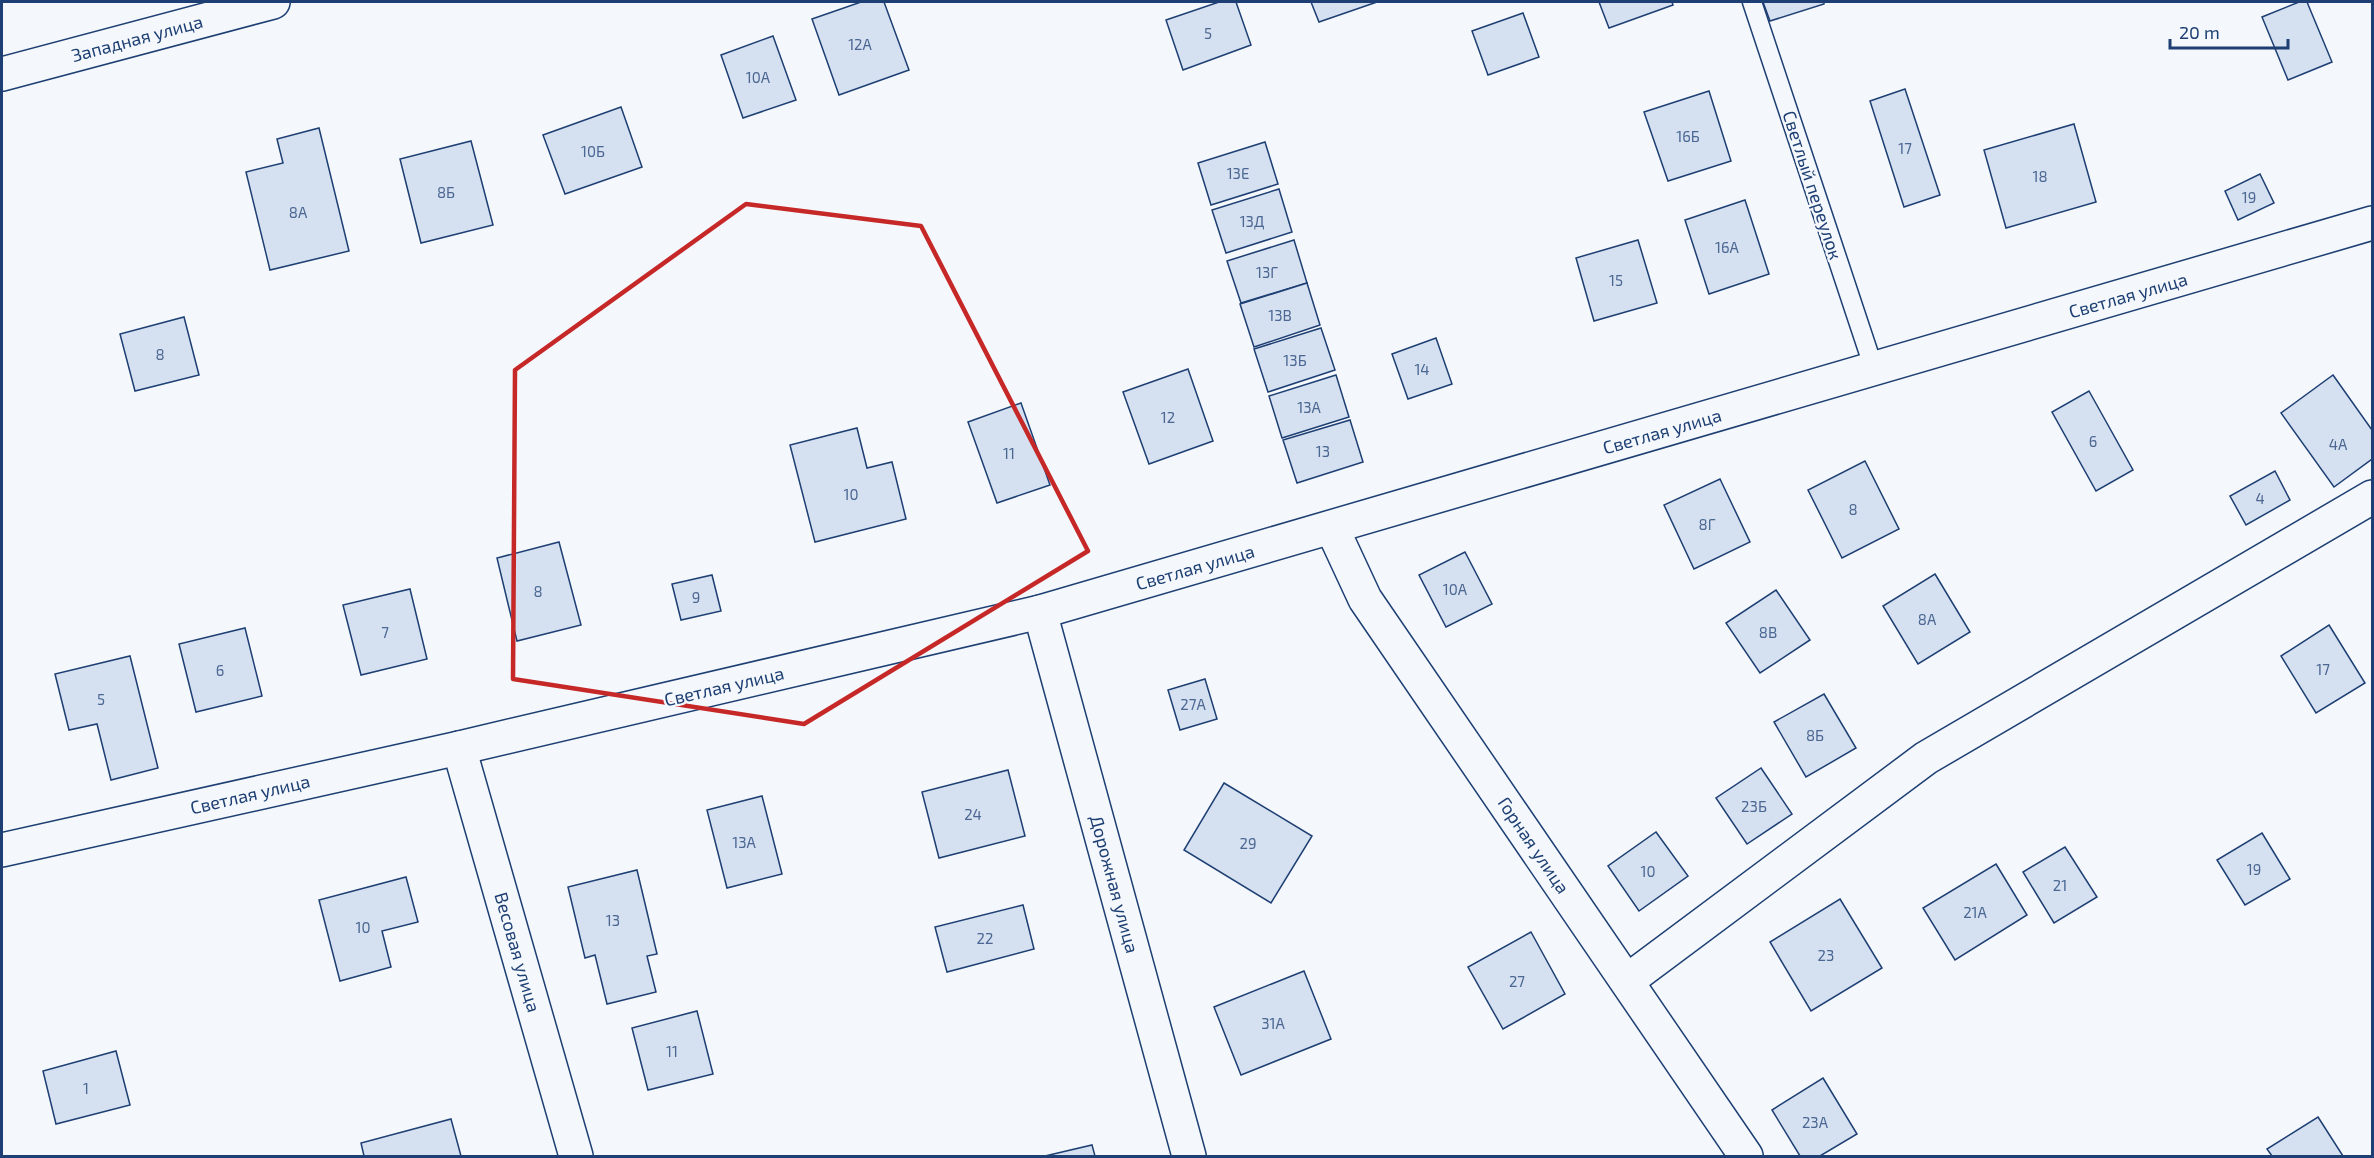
<svg xmlns="http://www.w3.org/2000/svg" width="2374" height="1158" font-family="'Exo 2',sans-serif">
	<style>
		.building { fill: #d5e0f0; stroke: #1d3f73; stroke-width: 1.5 }
		.lines { fill: none; stroke-linecap: round; stroke-linejoin: round }
		.service-casing { stroke: #1d3f73; stroke-width: 21 }
		.minor-casing { stroke: #1d3f73; stroke-width: 36 }
		.service { stroke: #f4f7fb; stroke-width: 18 }
		.minor { stroke: #f4f7fb; stroke-width: 33 }
		.marked { fill: none; stroke: #c62828; stroke-width: 4.5; stroke-linejoin: round }
		.labels { text-anchor: middle; dominant-baseline: central; stroke-width: 4.5; stroke-linejoin: round; paint-order: stroke }
		.number-label { font-size: 15px; fill: #4b6792 }
		.street-label { font-size: 18px; fill: #1d3f73; stroke: #f4f7fb }
	</style>
	<rect width="100%" height="100%" fill="#f4f7fb"/>
	<g class="building">
		<polygon points="861,2 884,2 909,70 839,95 812,19"/>
		<polygon points="1219,2 1236,2 1251,45 1183,70 1166,20"/>
		<polygon points="1311,2 1377,2 1319,22"/>
		<polygon points="1599,2 1672,2 1673,5 1609,28"/>
		<polygon points="1763,2 1824,2 1824,4 1770,21"/>
		<polygon points="2299,2 2307,2 2332,62 2288,80 2262,17"/>
		<polygon points="1523,13 1539,57 1488,75 1472,31"/>
		<polygon points="773,36 796,100 743,118 721,55"/>
		<polygon points="1905,89 1940,195 1904,207 1870,101"/>
		<polygon points="1709,91 1731,161 1668,181 1644,112"/>
		<polygon points="621,107 642,167 565,194 543,135"/>
		<polygon points="2074,124 2096,202 2006,228 1984,150"/>
		<polygon points="319,128 349,251 270,270 246,172 283,163 277,139"/>
		<polygon points="471,141 493,225 421,243 400,159"/>
		<polygon points="1265,142 1278,184 1211,205 1198,163"/>
		<polygon points="2260,174 2274,203 2238,220 2225,191"/>
		<polygon points="1279,189 1292,232 1226,253 1212,210"/>
		<polygon points="1745,200 1769,274 1709,294 1685,220"/>
		<polygon points="1294,240 1307,283 1241,303 1227,261"/>
		<polygon points="1638,240 1657,303 1594,321 1576,258"/>
		<polygon points="1307,283 1320,325 1254,347 1240,304"/>
		<polygon points="184,317 199,375 135,391 120,334"/>
		<polygon points="1321,328 1335,370 1268,392 1254,349"/>
		<polygon points="1436,338 1452,384 1408,399 1392,354"/>
		<polygon points="1188,369 1213,441 1149,464 1123,392"/>
		<polygon points="1336,375 1349,417 1282,438 1269,396"/>
		<polygon points="2333,375 2372,430 2372,459 2334,487 2281,413"/>
		<polygon points="2089,391 2133,470 2096,491 2052,412"/>
		<polygon points="1021,403 1050,485 997,503 968,422"/>
		<polygon points="1350,420 1363,462 1297,483 1283,440"/>
		<polygon points="857,428 867,468 892,462 906,519 815,542 790,445"/>
		<polygon points="1865,461 1899,529 1842,558 1808,490"/>
		<polygon points="2275,471 2290,500 2246,525 2230,496"/>
		<polygon points="1720,479 1750,542 1694,569 1664,505"/>
		<polygon points="559,542 581,625 517,641 497,558"/>
		<polygon points="1465,552 1492,604 1446,627 1419,575"/>
		<polygon points="1935,574 1970,632 1918,664 1883,606"/>
		<polygon points="712,575 721,611 681,620 672,584"/>
		<polygon points="410,589 427,659 361,675 343,605"/>
		<polygon points="1776,590 1810,640 1760,673 1726,623"/>
		<polygon points="2329,625 2365,683 2316,713 2281,656"/>
		<polygon points="245,628 262,696 196,712 179,644"/>
		<polygon points="130,656 158,768 111,780 97,724 69,730 55,674"/>
		<polygon points="1205,679 1217,719 1180,730 1168,690"/>
		<polygon points="1824,694 1856,748 1806,777 1774,722"/>
		<polygon points="1761,768 1792,814 1747,844 1716,798"/>
		<polygon points="1008,770 1025,836 939,858 922,792"/>
		<polygon points="1224,783 1312,836 1271,903 1184,850"/>
		<polygon points="762,796 782,874 727,888 707,810"/>
		<polygon points="1656,832 1688,876 1639,911 1608,866"/>
		<polygon points="2262,833 2290,879 2245,905 2217,860"/>
		<polygon points="2065,847 2097,897 2054,923 2023,872"/>
		<polygon points="1996,864 2027,915 1955,960 1923,908"/>
		<polygon points="637,870 657,954 647,956 656,992 607,1004 595,955 585,958 568,887"/>
		<polygon points="406,877 418,922 382,931 391,967 340,981 319,900"/>
		<polygon points="1840,899 1882,968 1811,1011 1770,942"/>
		<polygon points="1023,905 1034,949 947,972 935,927"/>
		<polygon points="1531,932 1565,994 1503,1029 1468,967"/>
		<polygon points="1304,971 1331,1039 1241,1075 1214,1007"/>
		<polygon points="697,1011 713,1074 648,1090 632,1028"/>
		<polygon points="116,1051 130,1105 56,1124 43,1071"/>
		<polygon points="1823,1078 1857,1134 1820,1156 1800,1156 1772,1110"/>
		<polygon points="2318,1117 2343,1156 2272,1156 2267,1149"/>
		<polygon points="451,1119 461,1156 364,1156 361,1143"/>
		<polygon points="1092,1145 1095,1156 1045,1156"/>
	</g>
	<g class="lines">
		<g class="service-casing">
			<polyline id="service" points="1752,2 1874,369"/>
		</g>
		<g class="minor-casing">
			<g id="minor">
				<polyline points="2,74 273,2"/>
				<polyline points="1332,528 1365,599 1746,1156"/>
				<polyline points="1040,612 1189,1156"/>
				<polyline points="459,748 576,1156"/>
				<polyline points="2,850 459,748 1040,612 2372,223"/>
				<polyline points="1627,981 1926,758 2372,497"/>
			</g>
		</g>
		<use href="#service" class="service"/>
		<use href="#minor" class="minor"/>
	</g>
	<path class="marked" d="M746,204L921,226L1088,551L804,724L513,679L515,370Z"/>
	<g class="labels">
		<g class="number-label">
			<text x="1208" y="33">5</text>
			<text x="860" y="44">12А</text>
			<text x="758" y="77">10А</text>
			<text x="1688" y="136">16Б</text>
			<text x="1905" y="148">17</text>
			<text x="593" y="151">10Б</text>
			<text x="1238" y="173">13Е</text>
			<text x="2040" y="176">18</text>
			<text x="446" y="192">8Б</text>
			<text x="2249" y="197">19</text>
			<text x="298" y="212">8А</text>
			<text x="1252" y="221">13Д</text>
			<text x="1727" y="247">16А</text>
			<text x="1267" y="272">13Г</text>
			<text x="1616" y="280">15</text>
			<text x="1280" y="315">13В</text>
			<text x="160" y="354">8</text>
			<text x="1295" y="360">13Б</text>
			<text x="1422" y="369">14</text>
			<text x="1309" y="407">13А</text>
			<text x="1168" y="417">12</text>
			<text x="2093" y="441">6</text>
			<text x="2338" y="444">4А</text>
			<text x="1323" y="451">13</text>
			<text x="1009" y="453">11</text>
			<text x="851" y="494">10</text>
			<text x="2260" y="498">4</text>
			<text x="1853" y="509">8</text>
			<text x="1707" y="524">8Г</text>
			<text x="1455" y="589">10А</text>
			<text x="538" y="591">8</text>
			<text x="696" y="597">9</text>
			<text x="1927" y="619">8А</text>
			<text x="385" y="632">7</text>
			<text x="1768" y="632">8В</text>
			<text x="2323" y="669">17</text>
			<text x="220" y="670">6</text>
			<text x="101" y="699">5</text>
			<text x="1193" y="704">27А</text>
			<text x="1815" y="735">8Б</text>
			<text x="1754" y="806">23Б</text>
			<text x="973" y="814">24</text>
			<text x="744" y="842">13А</text>
			<text x="1248" y="843">29</text>
			<text x="2254" y="869">19</text>
			<text x="1648" y="871">10</text>
			<text x="2060" y="885">21</text>
			<text x="1975" y="912">21А</text>
			<text x="613" y="920">13</text>
			<text x="363" y="927">10</text>
			<text x="985" y="938">22</text>
			<text x="1826" y="955">23</text>
			<text x="1517" y="981">27</text>
			<text x="1273" y="1023">31А</text>
			<text x="672" y="1051">11</text>
			<text x="86" y="1088">1</text>
			<text x="1815" y="1122">23А</text>
		</g>
		<g class="street-label">
			<text transform="translate(137 38) rotate(-15)">Западная улица</text>
			<text transform="translate(1813 185) rotate(72)">Светлый переулок</text>
			<text transform="translate(2128 295) rotate(-16)">Светлая улица</text>
			<text transform="translate(1662 431) rotate(-16)">Светлая улица</text>
			<text transform="translate(1195 567) rotate(-16)">Светлая улица</text>
			<text transform="translate(724 686) rotate(-13)">Светлая улица</text>
			<text transform="translate(250 794) rotate(-13)">Светлая улица</text>
			<text transform="translate(1534 845) rotate(56)">Горная улица</text>
			<text transform="translate(1115 884) rotate(75)">Дорожная улица</text>
			<text transform="translate(518 952) rotate(74)">Весовая улица</text>
		</g>
	</g>
	<rect width="2374" height="1158" fill="none" stroke="#1d3f73" stroke-width="6"/>
	<path d="M2170 39v9h118v-9" fill="none" stroke="#1d3f73" stroke-width="3"/>
	<text x="2179" y="39" font-size="18" fill="#1d3f73" stroke="#f4f7fb" stroke-width="4.5" paint-order="stroke">20 m</text>
</svg>
